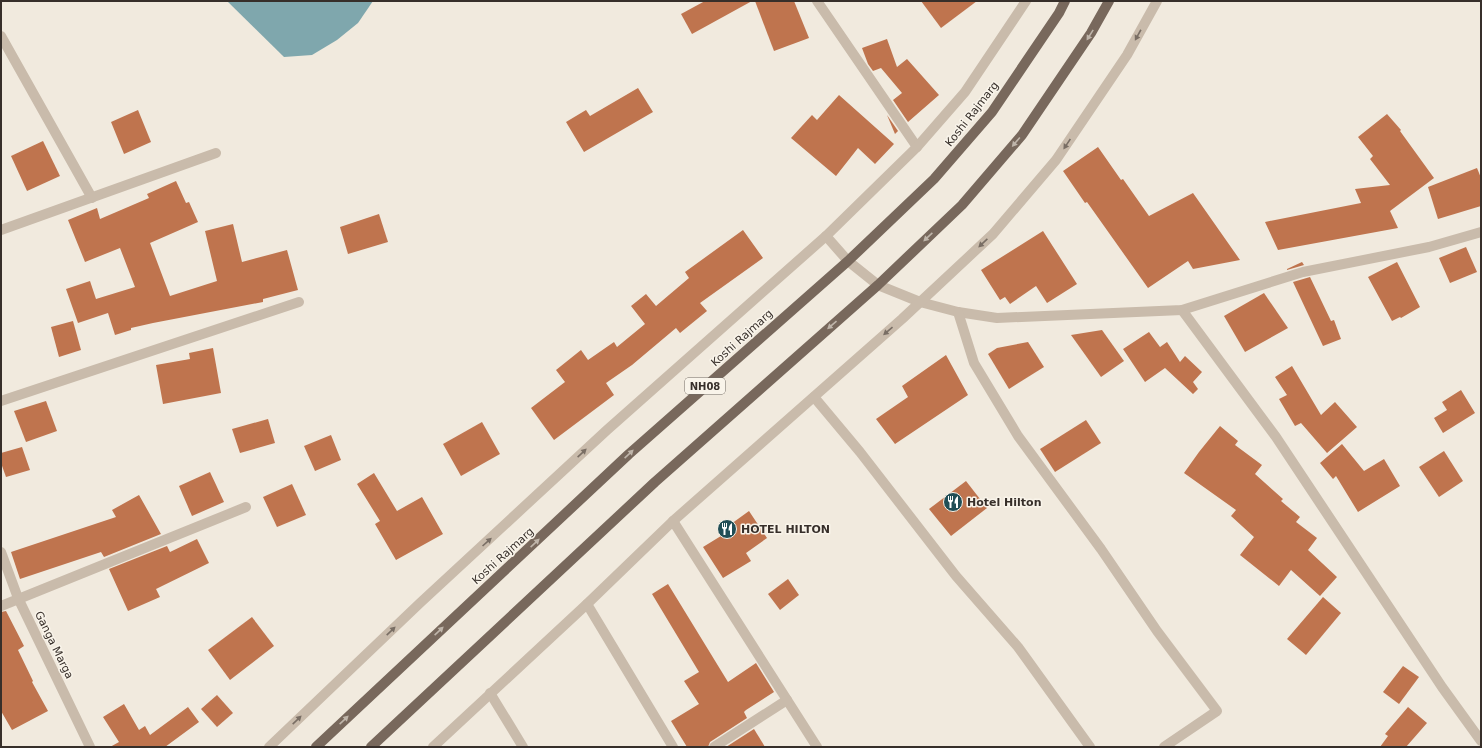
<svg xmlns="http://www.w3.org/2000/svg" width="1482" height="748" font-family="'DejaVu Sans',sans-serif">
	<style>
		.water { fill: #7fa7ad }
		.building { fill: #bf744e }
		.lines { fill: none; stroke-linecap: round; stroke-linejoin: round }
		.minor { stroke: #c9bbab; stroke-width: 10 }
		.major { stroke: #78685c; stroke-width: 10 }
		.oneway { fill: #bfb5aa }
		.oneway2 { fill: #796e64 }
		.labels { text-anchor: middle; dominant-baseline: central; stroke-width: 3; stroke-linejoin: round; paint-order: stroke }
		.shield { fill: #f9f4ea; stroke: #716a64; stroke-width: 1 }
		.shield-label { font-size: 10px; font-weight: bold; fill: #372f2a }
		.street-label { font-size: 11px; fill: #372f2a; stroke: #f9f4ea }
		.poi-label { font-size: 11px; font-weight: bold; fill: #372f2a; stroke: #f9f4ea; text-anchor: start }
	</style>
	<rect width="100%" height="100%" fill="#f1eade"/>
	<polygon class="water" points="227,1 373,1 358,23 337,40 312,55 284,57"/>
	<g class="building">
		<polygon points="705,1 752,1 692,34 681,14"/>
		<polygon points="755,1 794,1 809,38 774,51"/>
		<polygon points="921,1 977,1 941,28"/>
		<polygon points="887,39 897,67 907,59 939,95 908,122 893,100 902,93 881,68 873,71 868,64 862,48"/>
		<polygon points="638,88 653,112 584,152 566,122 586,110 590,116"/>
		<polygon points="839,95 894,144 875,164 858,148 836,176 791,138 812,115 817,120"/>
		<polygon points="138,110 151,142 124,154 111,122"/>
		<polygon points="1387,114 1401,130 1400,131 1434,178 1390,211 1398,228 1278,250 1265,222 1361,203 1355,189 1390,185 1370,159 1373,156 1358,137"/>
		<polygon points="887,115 898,131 895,134"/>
		<polygon points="43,141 60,176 27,191 11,156"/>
		<polygon points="1098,147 1121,180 1123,179 1149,216 1193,193 1240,260 1193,269 1188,261 1148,288 1087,202 1085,203 1063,171"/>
		<polygon points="1477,168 1481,178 1481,206 1438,219 1428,187"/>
		<polygon points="176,181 186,203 189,202 198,222 150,243 170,296 217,281 205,231 233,224 242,262 287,250 298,290 263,299 263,302 153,323 131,328 131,330 115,335 108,313 78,323 66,289 90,281 96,299 135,287 120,248 85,262 68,220 97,208 100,219 149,198 147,194"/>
		<polygon points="379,214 388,242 348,254 340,227"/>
		<polygon points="743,230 763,258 700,303 707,311 680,333 676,328 632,365 606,383 614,395 554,440 531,408 565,382 556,370 581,350 588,360 614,342 617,347 645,324 631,306 646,294 656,306 689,278 685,272"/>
		<polygon points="1043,231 1077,284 1047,303 1036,286 1010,304 1005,297 1000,300 981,270"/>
		<polygon points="1466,247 1477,272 1450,283 1439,258"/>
		<polygon points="1302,262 1304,265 1287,270 1287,269"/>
		<polygon points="1397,262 1420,307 1401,318 1400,317 1392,321 1368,277"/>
		<polygon points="1310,277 1331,321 1334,320 1341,339 1323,346 1293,282"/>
		<polygon points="1264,293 1288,328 1245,352 1224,316"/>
		<polygon points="73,321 81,350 59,357 51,327"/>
		<polygon points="1102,330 1124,361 1101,377 1071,335"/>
		<polygon points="1149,332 1160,347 1167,342 1180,362 1185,356 1202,372 1193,382 1198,389 1193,394 1165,368 1145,382 1123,349"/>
		<polygon points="1028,342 1044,367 1009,389 988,354 997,348"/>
		<polygon points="213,348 221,393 163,404 156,365 190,359 189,353"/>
		<polygon points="946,355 968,395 895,444 876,419 908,397 902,386"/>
		<polygon points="1292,366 1321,415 1335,402 1357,427 1327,453 1301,423 1295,426 1279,399 1287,395 1275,377"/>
		<polygon points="1461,390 1475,413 1443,433 1434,418 1447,410 1442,402"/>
		<polygon points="46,401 57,431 26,442 14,411"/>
		<polygon points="268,419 275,443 240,453 232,429"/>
		<polygon points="1086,420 1101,443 1055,472 1040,449"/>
		<polygon points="482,422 500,454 461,476 443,444"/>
		<polygon points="1220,426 1238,441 1235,445 1262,465 1255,474 1283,499 1281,501 1300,517 1296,522 1317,538 1308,550 1337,577 1320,596 1291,570 1279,586 1240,555 1254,537 1231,516 1236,510 1184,473 1199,452"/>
		<polygon points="331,435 341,460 315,471 304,446"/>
		<polygon points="1342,444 1364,471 1384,459 1400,486 1358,512 1336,476 1333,479 1320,463"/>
		<polygon points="22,447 30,470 6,477 1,463 1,453"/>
		<polygon points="1444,451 1463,481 1439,497 1419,467"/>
		<polygon points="210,472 224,502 192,516 179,486"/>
		<polygon points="374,473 397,511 422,497 443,534 396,560 375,524 380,521 357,484"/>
		<polygon points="966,481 987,508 951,536 929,509"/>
		<polygon points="292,484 306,515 277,527 263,497"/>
		<polygon points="139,495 161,534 104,557 101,552 20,579 11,552 116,517 112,510"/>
		<polygon points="749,511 767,538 746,553 751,561 723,578 703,547 734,528 731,524"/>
		<polygon points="197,539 209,563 156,589 160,597 128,611 109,569 167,546 170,552"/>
		<polygon points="788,579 799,595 780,610 768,594"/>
		<polygon points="668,584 728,682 756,663 774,692 746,710 744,712 747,718 710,742 708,747 687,747 671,721 699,704 684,681 699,672 652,594"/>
		<polygon points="1323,597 1341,613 1306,655 1287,639"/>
		<polygon points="6,611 24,646 18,650 33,681 32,682 48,711 12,730 1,711 1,612"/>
		<polygon points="252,617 274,646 230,680 208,650"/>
		<polygon points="1403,666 1419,677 1399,704 1383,692"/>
		<polygon points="217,695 233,713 217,727 201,709"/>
		<polygon points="124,704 139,730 145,726 150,735 188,707 199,722 165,747 110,747 119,742 103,717"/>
		<polygon points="1408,707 1427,723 1406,747 1380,747 1388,736 1385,734"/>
		<polygon points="754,729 765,747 726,747"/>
	</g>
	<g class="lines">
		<g class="minor">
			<polyline points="817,1 917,147"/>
			<polyline points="1,36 92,198"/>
			<polyline points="1,230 216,153"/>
			<polyline points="826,236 848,261 878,285 920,302 958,312 997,318 1182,310 1303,272 1429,247 1481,232"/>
			<polyline points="1182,310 1276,437 1442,687 1481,741"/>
			<polyline points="958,312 974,363 1018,436 1101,549 1157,631 1217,711 1164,747"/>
			<polyline points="814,397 860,452 956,576 1018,647 1090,747"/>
			<polyline points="1,401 299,302"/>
			<polyline points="673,521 817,747"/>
			<polyline points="1,552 18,598 90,747"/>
			<polyline points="587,604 673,747"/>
			<polyline points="1,606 246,507"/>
			<polyline points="490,693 523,747"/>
			<polyline points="269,747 420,603 607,430 826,236 917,147 965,92 1026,1"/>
			<polyline points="433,747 587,604 673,521 902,319 993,234 1056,160 1127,55 1157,1"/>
			<polyline points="714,747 787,700"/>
		</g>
		<g class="major">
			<polyline points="316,747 629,454 848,261 934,179 992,112 1059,13 1065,1"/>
			<polyline points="371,747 655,482 878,285 962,205 1022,135 1091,33 1109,1"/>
		</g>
	</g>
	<defs><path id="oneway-solid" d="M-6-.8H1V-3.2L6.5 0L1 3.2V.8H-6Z"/></defs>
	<g class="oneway">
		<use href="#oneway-solid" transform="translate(1090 35) rotate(122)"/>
		<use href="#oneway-solid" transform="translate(1016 142) rotate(130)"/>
		<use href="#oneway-solid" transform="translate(928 237) rotate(137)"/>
		<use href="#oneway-solid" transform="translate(832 325) rotate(139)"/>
		<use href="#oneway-solid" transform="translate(629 454) rotate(-43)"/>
		<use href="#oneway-solid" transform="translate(535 543) rotate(-43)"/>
		<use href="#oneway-solid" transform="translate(439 631) rotate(-43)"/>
		<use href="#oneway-solid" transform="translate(344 720) rotate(-43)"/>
	</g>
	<g class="oneway2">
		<use href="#oneway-solid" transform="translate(1138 35) rotate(119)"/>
		<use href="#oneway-solid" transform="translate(1067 144) rotate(124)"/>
		<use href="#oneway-solid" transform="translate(983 243) rotate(137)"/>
		<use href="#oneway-solid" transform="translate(888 331) rotate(139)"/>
		<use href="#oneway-solid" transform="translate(582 453) rotate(-43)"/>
		<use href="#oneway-solid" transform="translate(487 542) rotate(-42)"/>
		<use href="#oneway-solid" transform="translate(391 631) rotate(-44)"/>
		<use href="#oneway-solid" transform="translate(297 720) rotate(-44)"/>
	</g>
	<defs>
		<g id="restaurant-disc" transform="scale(1)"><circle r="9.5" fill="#214e56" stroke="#f9f4ea"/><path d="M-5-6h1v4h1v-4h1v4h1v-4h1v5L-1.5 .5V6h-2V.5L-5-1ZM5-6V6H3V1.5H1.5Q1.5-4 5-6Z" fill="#fff"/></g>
	</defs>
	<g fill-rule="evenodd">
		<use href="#restaurant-disc" x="953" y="502"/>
		<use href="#restaurant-disc" x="727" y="529"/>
	</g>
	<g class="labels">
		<rect class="shield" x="685" y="378" width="40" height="16" rx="3"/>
		<g class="shield-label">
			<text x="705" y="386">NH08</text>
		</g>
		<g class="street-label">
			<text transform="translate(972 114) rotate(-52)">Koshi Rajmarg</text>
			<text transform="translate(742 338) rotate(-42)">Koshi Rajmarg</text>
			<text transform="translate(503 556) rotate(-42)">Koshi Rajmarg</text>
			<text transform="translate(54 645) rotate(64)">Ganga Marga</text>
		</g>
		<g class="poi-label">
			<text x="967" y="502">Hotel Hilton</text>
			<text x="741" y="529">HOTEL HILTON</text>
		</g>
	</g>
	<rect width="1482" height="748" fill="none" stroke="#372f2a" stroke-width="4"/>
</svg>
